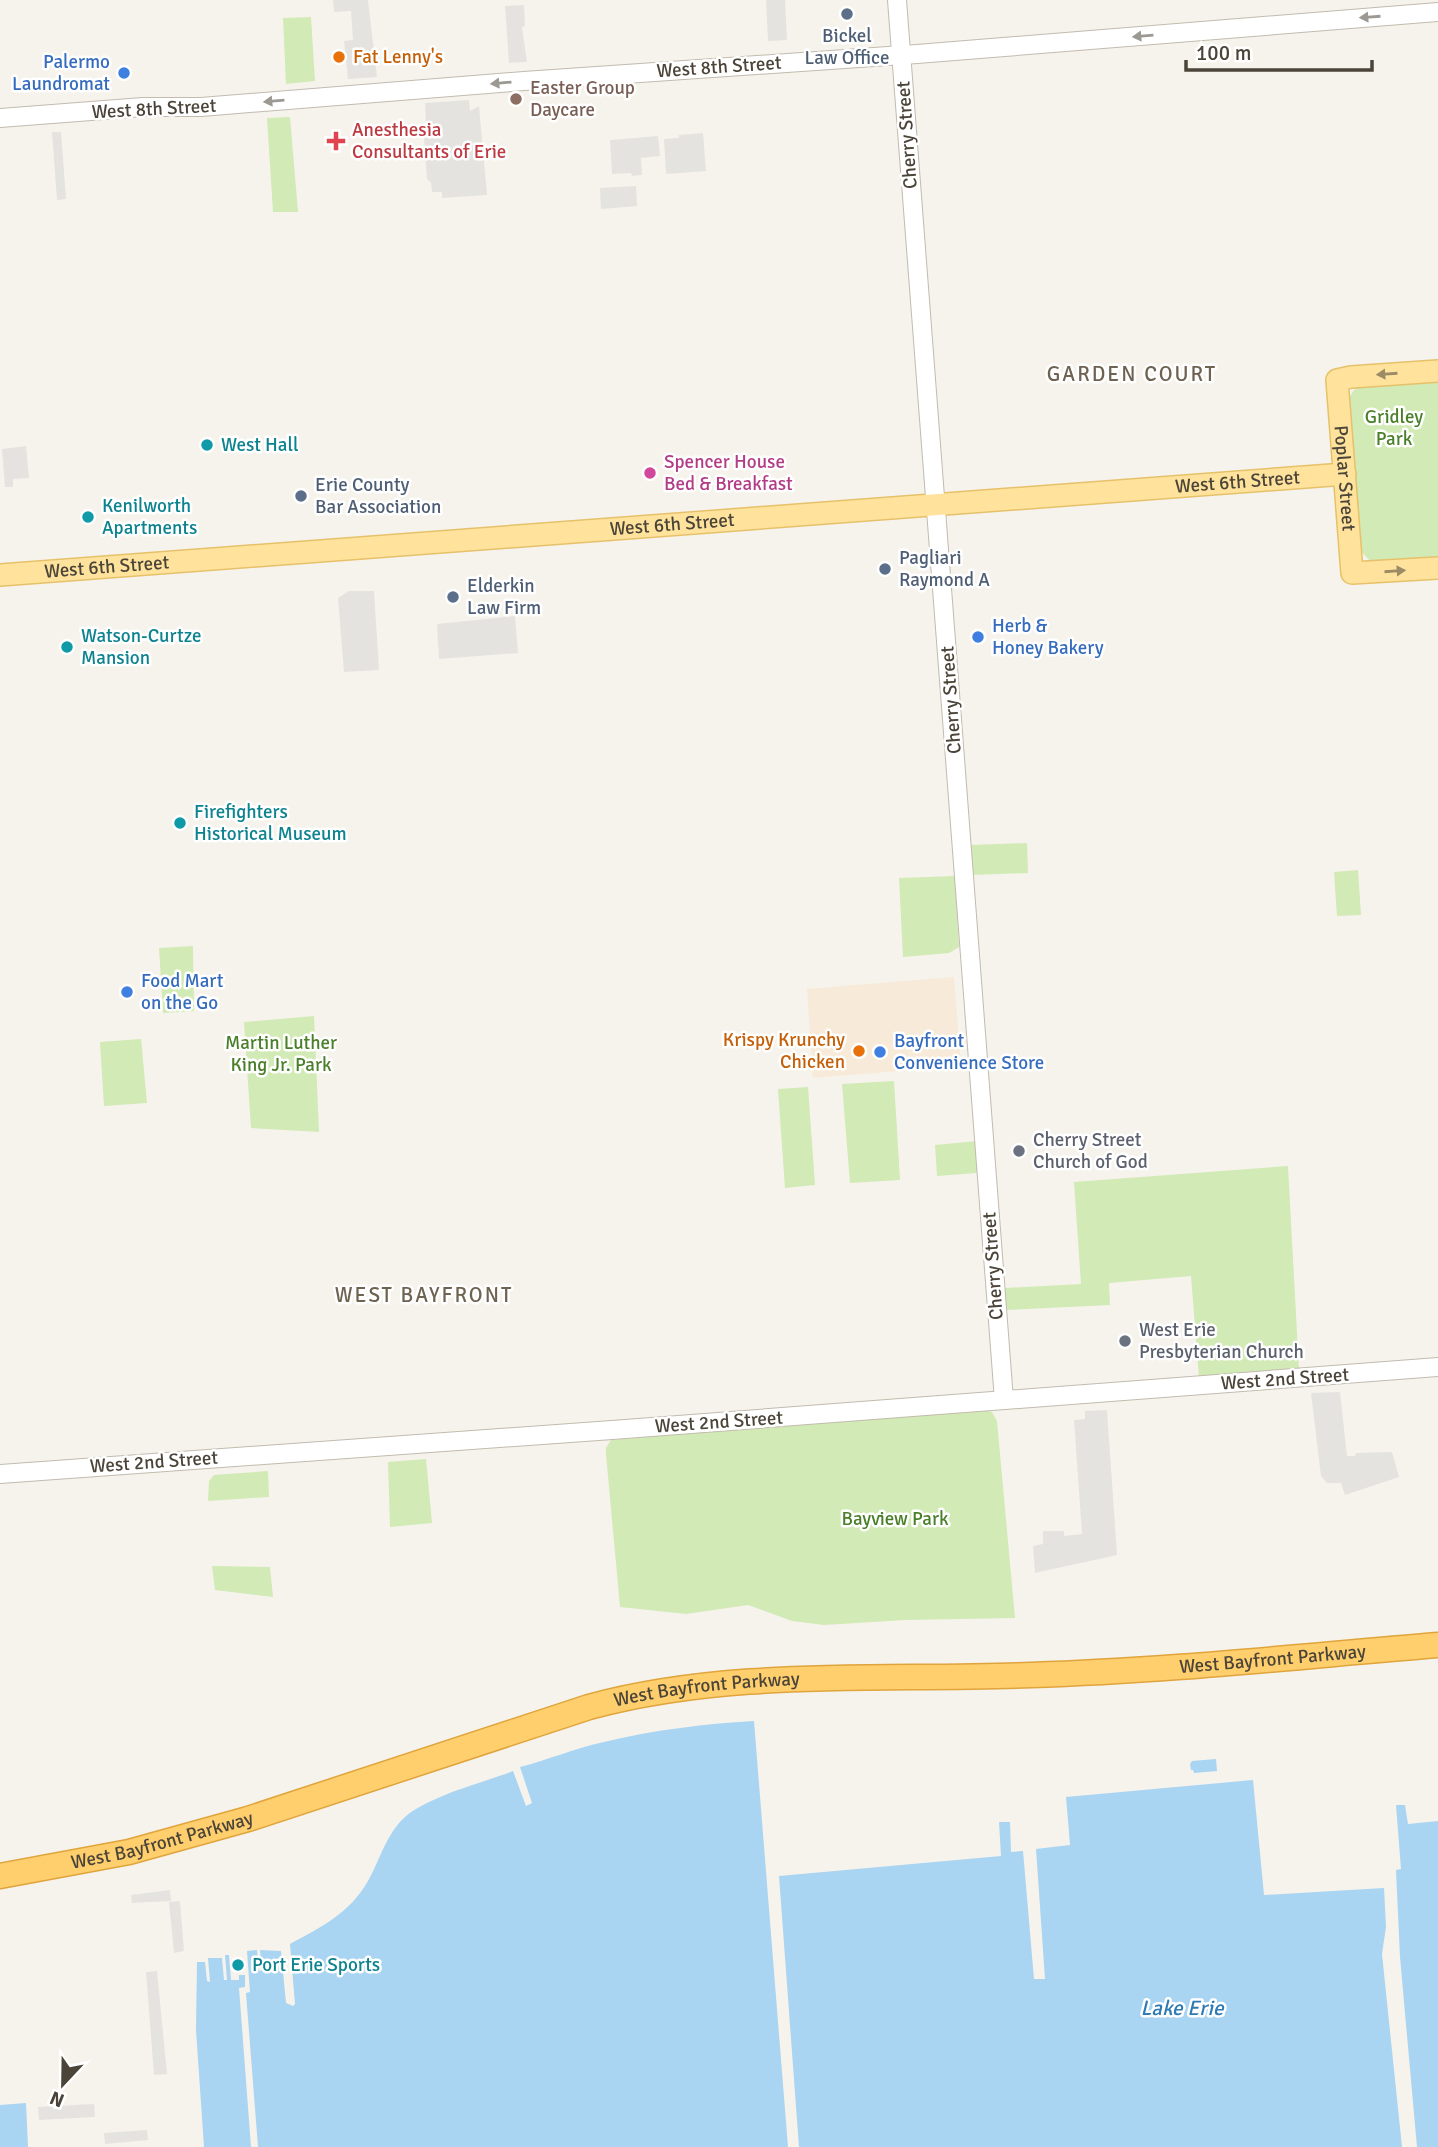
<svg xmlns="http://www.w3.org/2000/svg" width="1438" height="2147" font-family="Signika,sans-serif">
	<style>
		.commercial { fill: #f7ead8 }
		.green { fill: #d2eab5 }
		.parking { fill: #e5e3e0 }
		.water { fill: #a9d4f2 }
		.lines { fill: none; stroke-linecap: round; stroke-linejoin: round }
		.minor-casing { stroke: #c2bbae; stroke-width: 20 }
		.major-casing { stroke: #e6c16a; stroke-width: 24 }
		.highway-casing { stroke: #e0a43c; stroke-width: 27 }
		.minor { stroke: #fff; stroke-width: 18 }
		.major { stroke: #ffe39c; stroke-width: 21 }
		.highway { stroke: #ffcf6e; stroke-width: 24 }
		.oneway { fill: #9c9892 }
		.oneway2 { fill: #9c8c66 }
		.service-dot { fill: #5c6f8a; stroke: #fff; stroke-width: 2.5 }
		.food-dot { fill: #e8710a; stroke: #fff; stroke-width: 2.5 }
		.shop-dot { fill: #3f7fe0; stroke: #fff; stroke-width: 2.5 }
		.education-dot { fill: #8d6e63; stroke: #fff; stroke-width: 2.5 }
		.health-dot { fill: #e0444e; stroke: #fff; stroke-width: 2.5 }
		.culture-dot { fill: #0f9aa8; stroke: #fff; stroke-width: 2.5 }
		.hotel-dot { fill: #d1479c; stroke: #fff; stroke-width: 2.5 }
		.worship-dot { fill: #6b7280; stroke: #fff; stroke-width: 2.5 }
		.labels { text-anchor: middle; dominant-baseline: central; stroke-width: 5; stroke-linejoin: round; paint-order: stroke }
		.service-label { font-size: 19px; fill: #4e5e75; stroke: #fff; text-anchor: start }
		.food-label { font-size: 19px; fill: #c56008; stroke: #fff; text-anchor: start }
		.shop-label { font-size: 19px; fill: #366cbe; stroke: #fff; text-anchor: start }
		.street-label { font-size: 19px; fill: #4b4439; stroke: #fff }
		.education-label { font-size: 19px; fill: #785e54; stroke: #fff; text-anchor: start }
		.health-label { font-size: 19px; fill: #be3a42; stroke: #fff; text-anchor: start }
		.park-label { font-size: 19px; fill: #4a7f2a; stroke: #fff }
		.culture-label { font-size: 19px; fill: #0d838f; stroke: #fff; text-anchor: start }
		.hotel-label { font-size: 19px; fill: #b23c85; stroke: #fff; text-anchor: start }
		.worship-label { font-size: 19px; fill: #5b616d; stroke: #fff; text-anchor: start }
		.neighbourhood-label { font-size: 21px; letter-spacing: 2px; fill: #6e6250; stroke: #fff }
		.water-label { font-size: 21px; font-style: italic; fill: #2e7ab2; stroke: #fff }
	</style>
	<rect width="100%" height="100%" fill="#f6f3ec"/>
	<polygon class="commercial" points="954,977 961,1066 813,1078 807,989"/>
	<g class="green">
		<polygon points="311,17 315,81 286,84 283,18"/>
		<polygon points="290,117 298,212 273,212 267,118"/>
		<polygon points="1438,381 1438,557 1370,561 1361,551 1349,398 1354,390 1362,386"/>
		<polygon points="1027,843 1028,873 972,875 970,845"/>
		<polygon points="1358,870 1361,915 1337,916 1334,872"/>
		<polygon points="955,876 959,947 949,953 903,957 899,878"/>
		<polygon points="193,946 194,1011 163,1013 159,948"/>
		<polygon points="314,1016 319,1132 251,1128 244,1022"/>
		<polygon points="141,1039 147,1103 104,1106 100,1042"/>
		<polygon points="894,1081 900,1180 850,1183 842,1084"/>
		<polygon points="808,1087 815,1185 785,1188 778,1089"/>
		<polygon points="977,1141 978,1170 976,1173 937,1176 935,1145"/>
		<polygon points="1288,1166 1299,1370 1199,1378 1191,1276 1109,1283 1110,1305 1005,1310 1004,1288 1081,1284 1074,1182"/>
		<polygon points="985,1410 992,1412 997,1421 1015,1618 905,1620 824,1625 792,1621 748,1605 686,1614 620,1607 606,1454 606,1448 611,1440"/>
		<polygon points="426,1459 432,1523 390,1527 388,1462"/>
		<polygon points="268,1471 269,1497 208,1501 209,1481 214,1475"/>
		<polygon points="212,1566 270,1567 273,1597 215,1590"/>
	</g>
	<g class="parking">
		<polygon points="333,0 368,0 377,77 348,79 344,41 353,40 351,11 334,12"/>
		<polygon points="766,0 785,0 787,40 768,41"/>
		<polygon points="524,5 525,26 522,27 527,62 509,63 505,6"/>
		<polygon points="469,100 470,111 479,106 487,195 442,198 442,192 432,192 431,183 427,179 423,125 426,124 425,103"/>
		<polygon points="52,132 61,132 66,199 57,200"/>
		<polygon points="703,133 706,171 666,174 664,139 679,138 679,135"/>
		<polygon points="658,136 660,156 641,158 642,175 632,176 631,173 612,174 610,140"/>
		<polygon points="636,186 637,206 601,209 600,188"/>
		<polygon points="26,446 29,478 13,479 13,487 5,487 2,449"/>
		<polygon points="349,591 374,591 379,670 344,672 338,598"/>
		<polygon points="515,616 518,653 439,659 437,624"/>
		<polygon points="1340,1392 1347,1456 1355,1456 1356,1453 1392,1452 1399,1477 1345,1495 1341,1483 1327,1483 1321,1476 1311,1393"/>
		<polygon points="1107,1410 1117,1555 1035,1573 1033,1546 1043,1544 1043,1531 1064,1531 1064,1536 1082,1534 1074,1420 1085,1419 1085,1411"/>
		<polygon points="170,1890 171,1901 132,1903 131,1895"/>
		<polygon points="180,1901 184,1951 174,1953 169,1902"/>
		<polygon points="157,1971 167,2074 154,2075 146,1972"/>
		<polygon points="94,2104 95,2117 39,2120 38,2107"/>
		<polygon points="147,2130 148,2140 105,2144 104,2133"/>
	</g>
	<g class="water">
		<path d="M754,1721L788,2147H258L246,1993L250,1992L247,1951L257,1950L259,1971L262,1970L260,1950L281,1951L286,2003L293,2006L295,2004L290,1944C321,1927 349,1914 368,1881C380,1860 386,1834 405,1817C429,1796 482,1783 513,1771L526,1806L532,1803L520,1767C548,1760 575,1748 604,1742C654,1730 703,1724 754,1721Z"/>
		<polygon points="1216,1759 1217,1771 1194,1773 1193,1770 1191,1770 1190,1764 1192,1761"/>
		<polygon points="1253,1780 1264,1895 1384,1888 1386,1927 1382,1954 1402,2147 799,2147 779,1876 1001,1856 999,1822 1010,1822 1011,1852 1023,1851 1034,1979 1045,1979 1036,1849 1070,1845 1066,1797"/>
		<polygon points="1396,1805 1405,1805 1408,1824 1438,1821 1438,2147 1417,2147 1400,1957 1396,1870 1401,1869"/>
		<polygon points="225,1955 229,1955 231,1980 239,1980 239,1975 245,1975 245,1987 239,1988 251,2147 204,2147 196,2030 197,1962 205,1962 207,1981 210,1982 208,1958 222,1958 224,1980 227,1980"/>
		<polygon points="26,2103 28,2147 0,2147 0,2105"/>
	</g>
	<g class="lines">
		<g class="minor-casing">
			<g id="minor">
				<polyline points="897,0 1004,1400"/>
				<polyline points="0,118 143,107 201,107 524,81 917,54 1438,12"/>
				<polyline points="0,1474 612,1430 1438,1367"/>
			</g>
		</g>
		<g class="major-casing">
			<g id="major">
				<path id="s1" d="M1438,371L1351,377L1337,380L1352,573L1438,568"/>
				<path id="s2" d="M0,575L1345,474"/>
			</g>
		</g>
		<g class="highway-casing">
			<g id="highway">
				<path id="s3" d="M0,1876L129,1852L248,1819L589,1707C733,1668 884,1681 1031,1675C1167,1671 1303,1656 1438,1645"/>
			</g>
		</g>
		<use href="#minor" class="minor"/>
		<use href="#major" class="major"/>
		<use href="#highway" class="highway"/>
	</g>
	<defs><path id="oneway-solid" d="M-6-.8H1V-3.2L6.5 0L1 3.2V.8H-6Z" transform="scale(1.75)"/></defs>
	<g class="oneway">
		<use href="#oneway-solid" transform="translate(1370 17) rotate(176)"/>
		<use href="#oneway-solid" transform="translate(1143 36) rotate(175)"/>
		<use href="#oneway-solid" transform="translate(501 83) rotate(175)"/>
		<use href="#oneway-solid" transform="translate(274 101) rotate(175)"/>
	</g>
	<g class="oneway2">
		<use href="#oneway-solid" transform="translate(1387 374) rotate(176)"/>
		<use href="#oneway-solid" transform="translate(1395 571) rotate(-4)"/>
	</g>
	<g class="service-dot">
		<circle cx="847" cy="14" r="7"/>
		<circle cx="301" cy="496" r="7"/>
		<circle cx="885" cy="569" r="7"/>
		<circle cx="453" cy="597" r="7"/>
	</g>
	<g class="food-dot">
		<circle cx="339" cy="57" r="7"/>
		<circle cx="859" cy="1051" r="7"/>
	</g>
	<g class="shop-dot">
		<circle cx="124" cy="73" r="7"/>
		<circle cx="978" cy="637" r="7"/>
		<circle cx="127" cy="992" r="7"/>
		<circle cx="880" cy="1052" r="7"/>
	</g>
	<circle class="education-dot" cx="516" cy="99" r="7"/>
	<path class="health-dot" d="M332.5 130.5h7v7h7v7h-7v7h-7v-7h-7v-7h7z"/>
	<g class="culture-dot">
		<circle cx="207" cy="445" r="7"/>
		<circle cx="88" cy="517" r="7"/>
		<circle cx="67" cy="647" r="7"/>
		<circle cx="180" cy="823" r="7"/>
		<circle cx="238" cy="1965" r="7"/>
	</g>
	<circle class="hotel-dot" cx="650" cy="473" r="7"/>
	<g class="worship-dot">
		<circle cx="1019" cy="1151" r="7"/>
		<circle cx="1125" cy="1341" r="7"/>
	</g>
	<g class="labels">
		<g class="service-label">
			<text x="847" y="36" text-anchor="middle">Bickel<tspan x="847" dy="22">Law Office</tspan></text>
			<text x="315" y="485">Erie County<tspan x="315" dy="22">Bar Association</tspan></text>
			<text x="899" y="558">Pagliari<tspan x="899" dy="22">Raymond A</tspan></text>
			<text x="467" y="586">Elderkin<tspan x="467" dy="22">Law Firm</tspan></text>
		</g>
		<g class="food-label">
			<text x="353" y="57">Fat Lenny's</text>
			<text x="845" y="1040" text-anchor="end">Krispy Krunchy<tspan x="845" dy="22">Chicken</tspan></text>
		</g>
		<g class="shop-label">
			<text x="110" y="62" text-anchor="end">Palermo<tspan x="110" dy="22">Laundromat</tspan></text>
			<text x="992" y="626">Herb &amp;<tspan x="992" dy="22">Honey Bakery</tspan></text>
			<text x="141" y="981">Food Mart<tspan x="141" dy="22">on the Go</tspan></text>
			<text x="894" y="1041">Bayfront<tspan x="894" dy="22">Convenience Store</tspan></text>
		</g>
		<g class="street-label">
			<text transform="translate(719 67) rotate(-4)">West 8th Street</text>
			<text transform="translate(154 109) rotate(-3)">West 8th Street</text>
			<text transform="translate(907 135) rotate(-94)">Cherry Street</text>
			<text stroke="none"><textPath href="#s1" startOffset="200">Poplar Street</textPath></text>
			<text stroke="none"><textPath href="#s2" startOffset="1241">West 6th Street</textPath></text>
			<text stroke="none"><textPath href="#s2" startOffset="674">West 6th Street</textPath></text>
			<text stroke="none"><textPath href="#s2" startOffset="107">West 6th Street</textPath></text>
			<text transform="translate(951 700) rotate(-94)">Cherry Street</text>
			<text transform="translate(993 1266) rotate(-94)">Cherry Street</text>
			<text transform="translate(1285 1379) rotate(-4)">West 2nd Street</text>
			<text transform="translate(719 1422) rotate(-4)">West 2nd Street</text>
			<text transform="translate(154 1462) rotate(-4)">West 2nd Street</text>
			<text stroke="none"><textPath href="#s3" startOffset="1300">West Bayfront Parkway</textPath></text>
			<text stroke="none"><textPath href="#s3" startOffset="733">West Bayfront Parkway</textPath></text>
			<text stroke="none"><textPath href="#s3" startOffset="166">West Bayfront Parkway</textPath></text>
		</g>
		<g class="education-label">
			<text x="530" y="88">Easter Group<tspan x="530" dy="22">Daycare</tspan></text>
		</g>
		<g class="health-label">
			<text x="352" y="130">Anesthesia<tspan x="352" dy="22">Consultants of Erie</tspan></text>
		</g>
		<g class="park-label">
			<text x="1394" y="417">Gridley<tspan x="1394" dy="22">Park</tspan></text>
			<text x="281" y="1043">Martin Luther<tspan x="281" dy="22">King Jr. Park</tspan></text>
			<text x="895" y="1519">Bayview Park</text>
		</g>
		<g class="culture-label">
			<text x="221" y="445">West Hall</text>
			<text x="102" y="506">Kenilworth<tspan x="102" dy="22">Apartments</tspan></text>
			<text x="81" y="636">Watson-Curtze<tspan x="81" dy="22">Mansion</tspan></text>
			<text x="194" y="812">Firefighters<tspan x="194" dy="22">Historical Museum</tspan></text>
			<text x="252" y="1965">Port Erie Sports</text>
		</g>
		<g class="hotel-label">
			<text x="664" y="462">Spencer House<tspan x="664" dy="22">Bed &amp; Breakfast</tspan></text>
		</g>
		<g class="worship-label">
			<text x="1033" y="1140">Cherry Street<tspan x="1033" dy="22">Church of God</tspan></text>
			<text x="1139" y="1330">West Erie<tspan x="1139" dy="22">Presbyterian Church</tspan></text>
		</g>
		<g class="neighbourhood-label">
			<text x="1132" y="374">GARDEN COURT</text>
			<text x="424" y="1295">WEST BAYFRONT</text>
		</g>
		<g class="water-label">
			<text x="1182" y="2008">Lake Erie</text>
		</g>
	</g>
	<g transform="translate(63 2084) rotate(202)" stroke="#ffffff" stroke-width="5" paint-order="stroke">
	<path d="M0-5L12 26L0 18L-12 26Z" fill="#4b4439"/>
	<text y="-10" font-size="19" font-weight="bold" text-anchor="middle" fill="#4b4439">N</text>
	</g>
	<path d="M1186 60v10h186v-10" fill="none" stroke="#4b4439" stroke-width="3.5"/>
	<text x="1196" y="60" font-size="21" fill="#4b4439" stroke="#ffffff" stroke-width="5" paint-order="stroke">100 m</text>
</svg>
